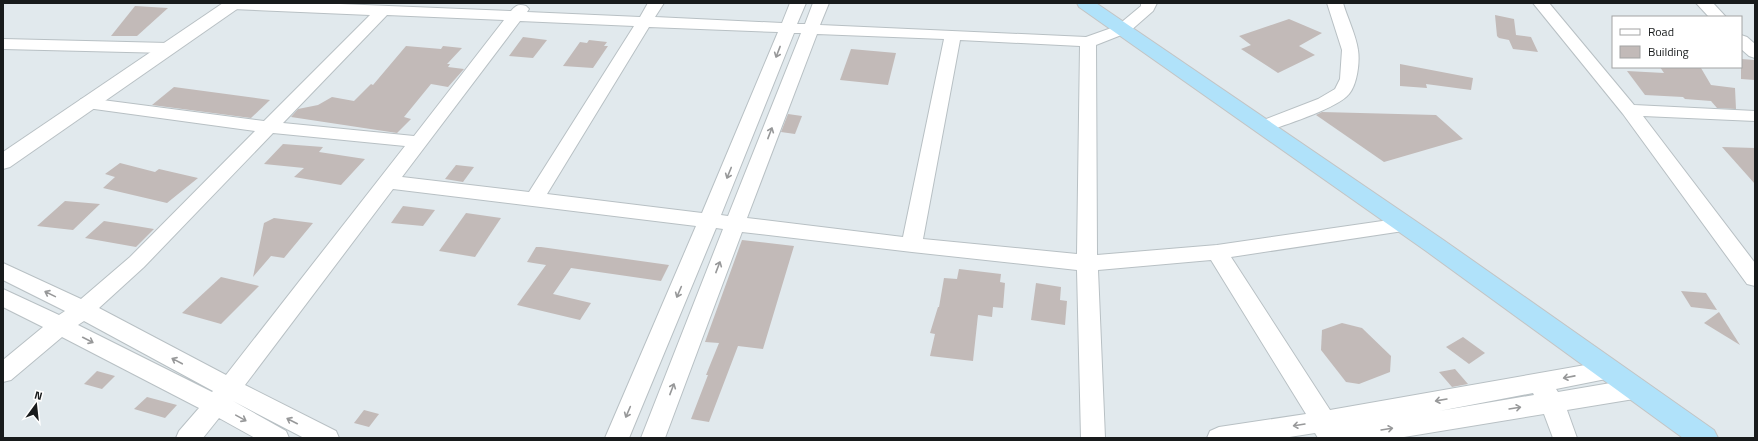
<svg xmlns="http://www.w3.org/2000/svg" width="1758" height="441" font-family="'Titillium Web',sans-serif">
	<style>
		.building { fill: #c2bab8 }
		.lines { fill: none; stroke-linecap: round; stroke-linejoin: round }
		.minor-casing { stroke: #b8c0c4; stroke-width: 2 }
		.secondary-casing { stroke: #b8c0c4; stroke-width: 2 }
		.trunk-casing { stroke: #c3c4c4; stroke-width: 2 }
		.minor { fill: #fff; fill-rule: evenodd }
		.secondary { fill: #fff; fill-rule: evenodd }
		.trunk { fill: #b0e2fa; fill-rule: evenodd }
		.oneway { stroke: #979899 }
	</style>
	<rect width="100%" height="100%" fill="#e1e9ed"/>
	<g class="building">
		<polygon points="135,6 168,8 137,36 111,36"/>
		<polygon points="1495,15 1514,19 1516,35 1531,37 1538,52 1513,49 1509,40 1499,38 1497,36"/>
		<polygon points="1289,19 1322,33 1299,46 1315,55 1278,73 1241,49 1251,45 1239,36"/>
		<polygon points="523,37 547,40 533,58 509,56"/>
		<polygon points="589,40 607,42 604,46 608,46 593,68 563,66 580,42 587,43"/>
		<polygon points="406,46 441,49 443,46 462,48 447,64 450,64 448,67 464,69 448,87 431,84 404,117 411,119 397,133 291,117 298,109 318,105 332,97 354,101 371,84 373,85"/>
		<polygon points="851,49 896,53 888,85 840,80"/>
		<polygon points="1741,59 1755,60 1755,80 1741,79"/>
		<polygon points="1400,64 1473,78 1471,90 1426,84 1427,88 1400,86"/>
		<polygon points="1660,67 1701,68 1711,85 1735,88 1736,109 1717,108 1711,101 1685,99 1683,97 1645,95 1627,71 1664,73"/>
		<polygon points="174,87 270,100 251,118 152,105"/>
		<polygon points="1322,112 1436,115 1463,139 1384,162 1316,115"/>
		<polygon points="788,114 802,116 795,134 781,132"/>
		<polygon points="283,144 323,147 319,152 365,159 341,185 294,177 304,168 264,164"/>
		<polygon points="1722,147 1755,148 1755,184"/>
		<polygon points="120,163 155,172 159,169 198,178 167,203 103,188 115,177 105,174"/>
		<polygon points="456,165 474,167 463,182 445,179"/>
		<polygon points="65,201 100,204 73,230 37,226"/>
		<polygon points="403,206 435,210 423,226 391,223"/>
		<polygon points="466,213 501,218 475,257 439,251"/>
		<polygon points="274,218 313,223 284,258 271,256 253,277 264,223"/>
		<polygon points="104,221 136,226 154,229 136,247 85,238"/>
		<polygon points="742,240 794,246 763,349 738,346 709,422 691,419 708,375 706,375 719,343 705,342"/>
		<polygon points="536,247 541,247 669,265 661,281 571,268 553,294 591,303 580,320 517,305 546,265 527,262"/>
		<polygon points="959,269 1001,274 1000,282 1005,283 1003,308 993,307 992,317 978,315 973,361 930,356 935,334 930,333 938,307 939,307 944,278 957,279"/>
		<polygon points="221,277 259,286 221,324 182,313"/>
		<polygon points="1036,283 1061,287 1060,300 1067,301 1065,325 1031,320"/>
		<polygon points="1681,291 1706,293 1717,310 1691,307"/>
		<polygon points="1719,312 1740,345 1704,323"/>
		<polygon points="1342,323 1362,328 1391,356 1390,372 1359,384 1346,382 1321,350 1322,330"/>
		<polygon points="1463,337 1485,353 1469,364 1446,347"/>
		<polygon points="1455,369 1468,384 1452,387 1439,372"/>
		<polygon points="97,371 115,376 102,389 84,384"/>
		<polygon points="147,397 177,405 165,418 134,409"/>
		<polygon points="364,410 379,414 369,427 354,423"/>
	</g>
	<g class="lines">
		<g class="minor-casing">
			<g id="minor">
				<path d="M225,3H316L511,11C516,5 519,4 526,6L529,9L527,12L640,17L648,3H664L655,17L782,23L790,3H806L797,24H805L813,3H829L820,25L1086,37L1117,26L1141,6V3H1157L1153,11L1129,32L1096,45L1097,255L1217,245L1403,218L1410,220L1413,225L1410,230L1231,257L1330,410L1608,361L1616,363L1620,370L1616,377L1556,389L1558,392L1634,379L1642,382L1646,389L1642,396L1634,399L1567,410L1577,438H1553L1544,414L1398,438H1318L1315,433L1283,438H1207L1210,431L1219,427L1306,414L1211,260L1098,270L1105,438H1081L1077,270L912,252L742,232L665,438H641L723,229L716,228L629,438H605L696,226L393,189L245,385L336,431L339,438H304L233,401L286,431L289,438H255L219,418L203,438H176L179,431L199,408L62,337L11,380L3,382V360L43,327L3,307V289L59,315L65,311L3,280V263L81,299L130,257L255,131L87,108L81,107L78,103L81,99L87,98L264,121L370,15L232,9L227,7ZM387,15L504,20L414,136L283,123ZM520,21L634,26L529,192L402,177ZM649,27L778,32L702,213L547,194ZM794,33H801L728,216L721,215ZM817,34L944,39L903,237L747,218ZM960,40L1080,46L1077,254L923,239ZM273,133L405,146L226,375L99,308L144,267ZM84,321L213,391L212,392L78,325ZM1533,393L1534,395L1439,411Z"/>
				<path d="M1327,3H1343C1347,17 1356,35 1358,50C1360,62 1357,85 1349,94C1338,108 1287,124 1268,131L1262,133L1256,131L1253,127L1256,123L1318,99L1335,89L1340,79L1342,50Z"/>
				<polygon points="1533,3 1549,3 1634,105 1755,111 1755,121 1643,116 1755,263 1755,286 1747,284 1623,114"/>
				<polygon points="1696,3 1713,3 1726,17 1709,17"/>
				<polygon points="1741,35 1747,37 1755,44 1755,58 1749,56 1741,49"/>
				<polygon points="3,39 168,43 174,45 176,48 174,51 168,53 3,49"/>
			</g>
		</g>
		<g class="secondary-casing">
			<polygon id="secondary" points="223,3 242,3 240,7 10,167 3,169 3,152"/>
		</g>
		<g class="trunk-casing">
			<polygon id="trunk" points="1077,3 1096,3 1442,239 1714,430 1718,438 1683,438 1426,251 1079,7"/>
		</g>
		<use href="#minor" class="minor"/>
		<use href="#secondary" class="secondary"/>
		<use href="#trunk" class="trunk"/>
	</g>
	<defs><path id="oneway-shaft" d="M-6 0H5M1.5-3L5.5 0L1.5 3" fill="none" stroke-width="1.6" stroke-linecap="round" stroke-linejoin="round"/></defs>
	<g class="oneway">
		<use href="#oneway-shaft" transform="translate(778 52) rotate(111)"/>
		<use href="#oneway-shaft" transform="translate(770 133) rotate(-69)"/>
		<use href="#oneway-shaft" transform="translate(729 173) rotate(112)"/>
		<use href="#oneway-shaft" transform="translate(718 267) rotate(-69)"/>
		<use href="#oneway-shaft" transform="translate(679 292) rotate(113)"/>
		<use href="#oneway-shaft" transform="translate(50 294) rotate(-154)"/>
		<use href="#oneway-shaft" transform="translate(88 340) rotate(27)"/>
		<use href="#oneway-shaft" transform="translate(177 361) rotate(-152)"/>
		<use href="#oneway-shaft" transform="translate(1569 377) rotate(169)"/>
		<use href="#oneway-shaft" transform="translate(672 389) rotate(-69)"/>
		<use href="#oneway-shaft" transform="translate(1441 400) rotate(170)"/>
		<use href="#oneway-shaft" transform="translate(1515 408) rotate(-9)"/>
		<use href="#oneway-shaft" transform="translate(628 412) rotate(113)"/>
		<use href="#oneway-shaft" transform="translate(241 418) rotate(29)"/>
		<use href="#oneway-shaft" transform="translate(292 421) rotate(-153)"/>
		<use href="#oneway-shaft" transform="translate(1299 425) rotate(171)"/>
		<use href="#oneway-shaft" transform="translate(1387 429) rotate(-9)"/>
	</g>
	<rect width="1758" height="441" fill="none" stroke="#181b1c" stroke-width="8"/>
	<rect x="1612" y="16" width="130" height="52" fill="#ffffff" stroke="#a3a4a4"/>
	<rect x="1620" y="29" width="20" height="6" fill="#ffffff" stroke="#a3a4a4"/>
	<text x="1648" y="36" font-size="12" fill="#181b1c">Road</text>
	<rect x="1620" y="46" width="20" height="12" fill="#c2bab8" stroke="#a3a4a4"/>
	<text x="1648" y="56" font-size="12" fill="#181b1c">Building</text>
	<g transform="translate(36 405) rotate(15)" stroke="#ffffff" stroke-width="3" paint-order="stroke">
	<path d="M0-3L7 15L0 10L-7 15Z" fill="#181b1c"/>
	<text y="-6" font-size="11" font-weight="bold" text-anchor="middle" fill="#181b1c">N</text>
	</g>
</svg>
